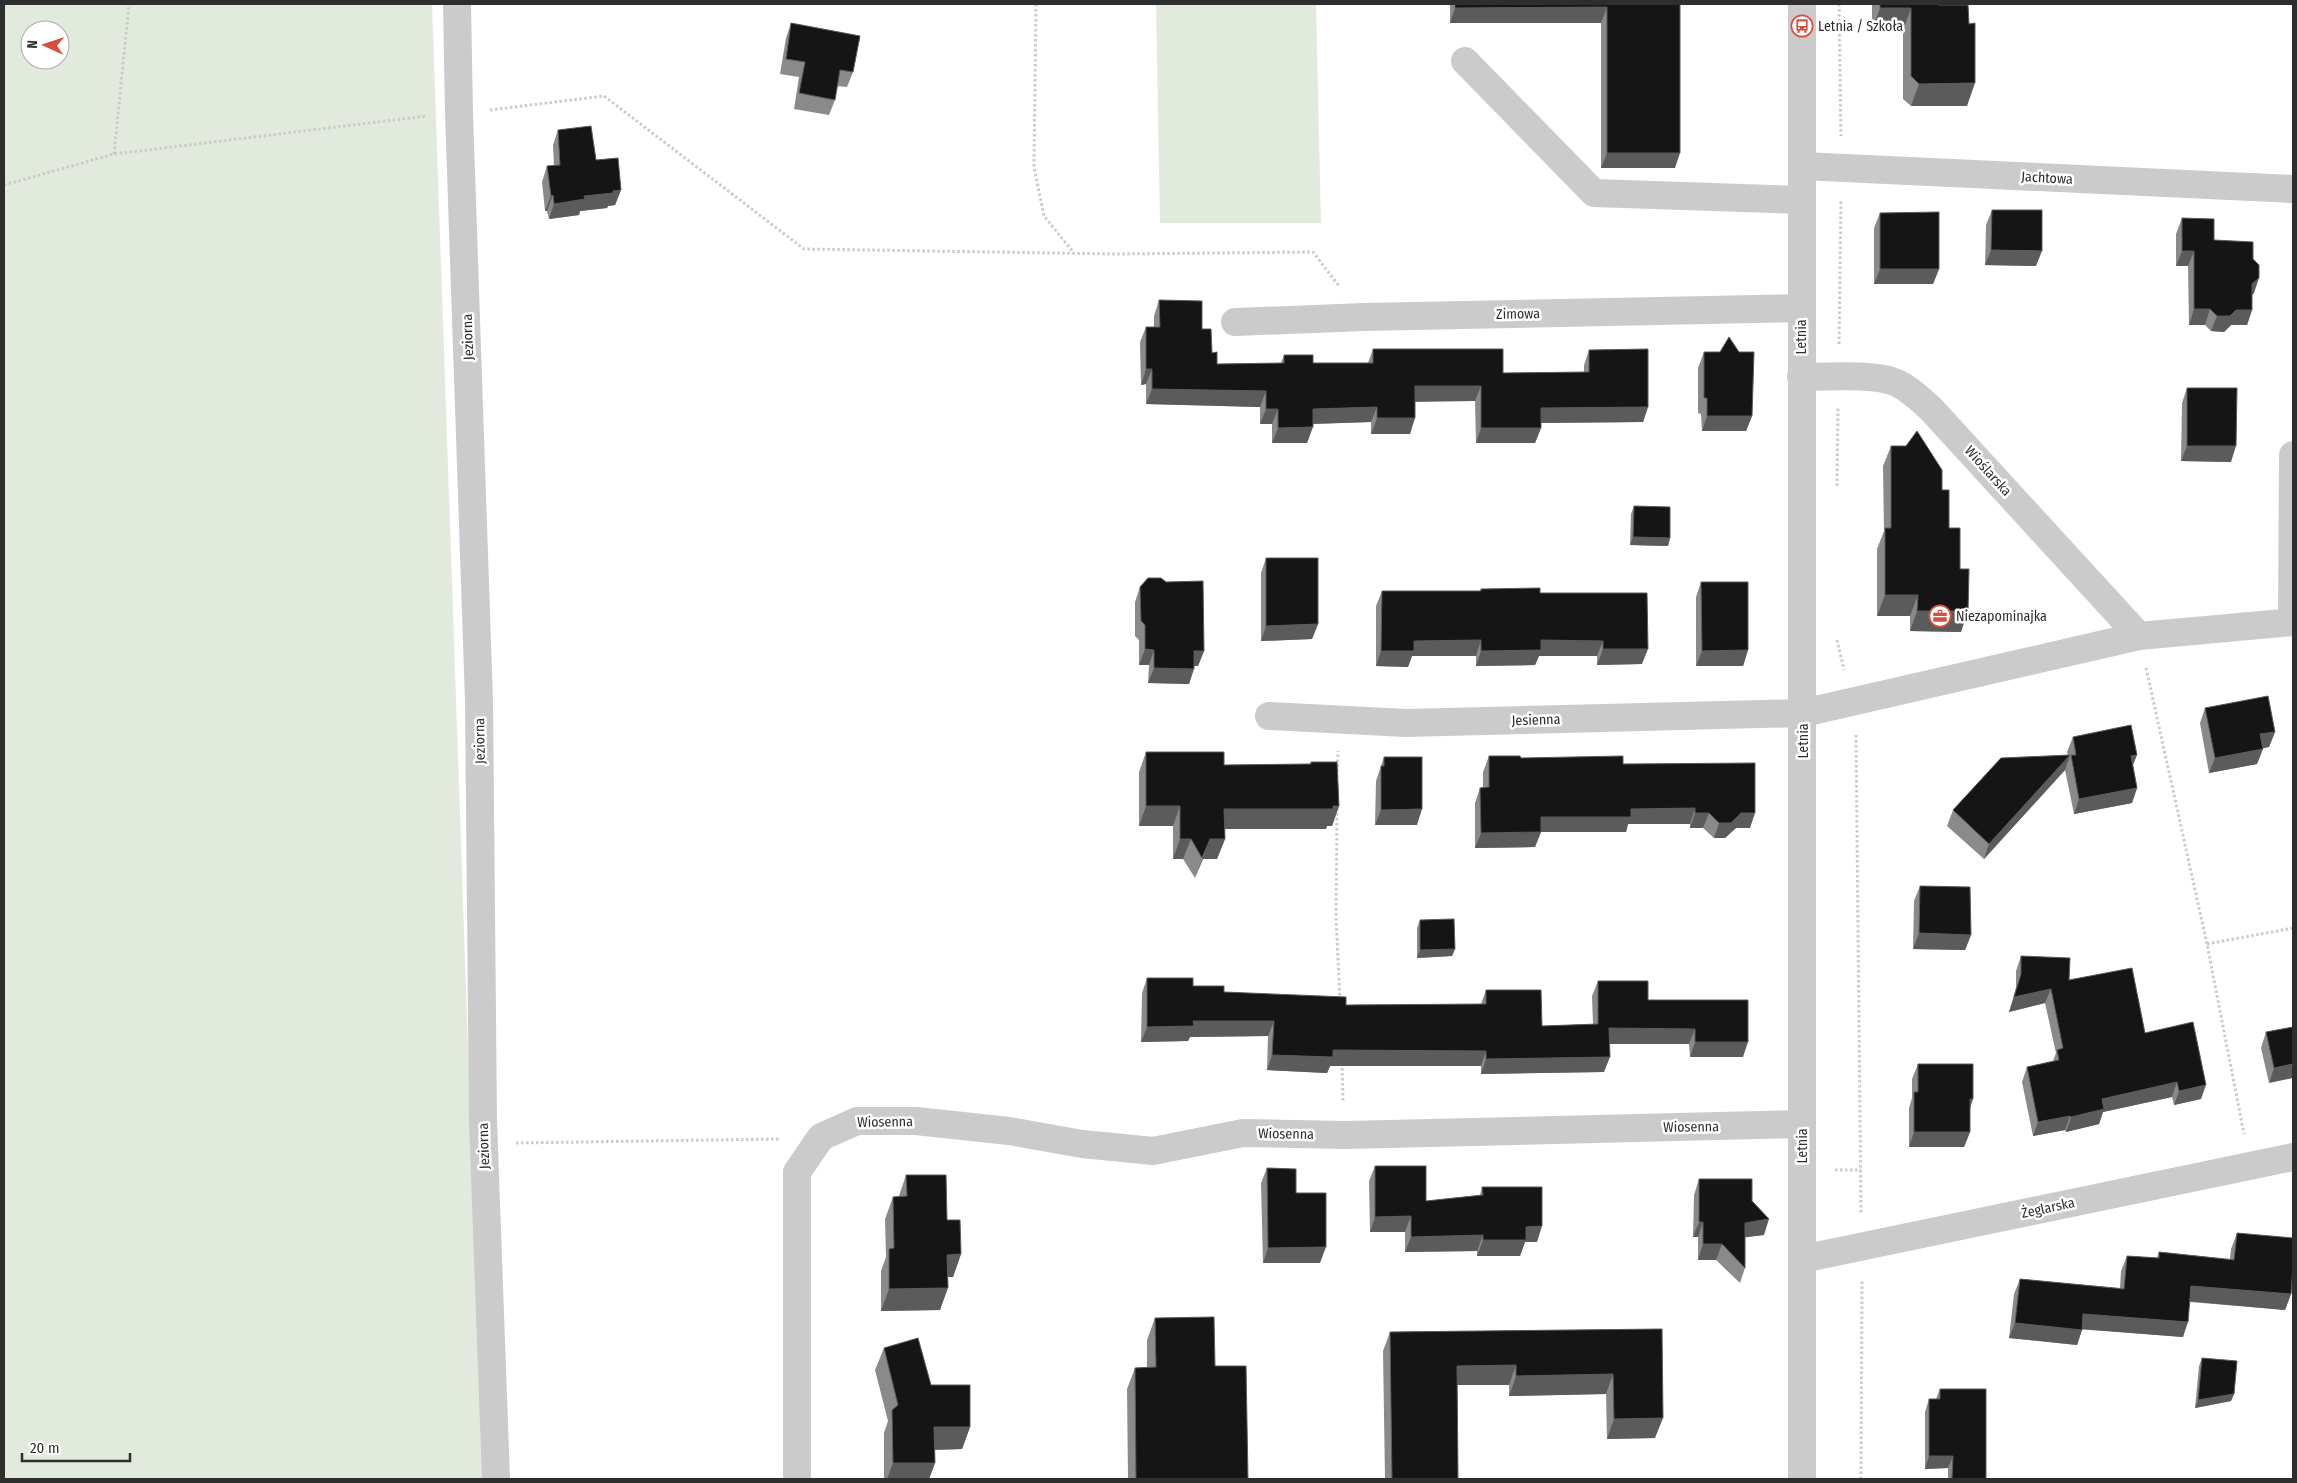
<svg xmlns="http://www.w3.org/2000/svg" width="2297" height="1483" font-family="'Fira Sans Condensed',sans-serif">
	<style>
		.green { fill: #e2eadd; fill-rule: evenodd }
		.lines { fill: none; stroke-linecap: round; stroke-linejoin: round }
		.path { stroke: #cbcbcb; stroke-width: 3; stroke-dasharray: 2.5 2.5; stroke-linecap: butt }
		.minor { stroke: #cbcbcb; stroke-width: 28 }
		.wall { fill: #8a8a8a }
		.shaded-wall { fill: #5b5b5b }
		.building { fill: #151515; stroke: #5b5b5b }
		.labels { text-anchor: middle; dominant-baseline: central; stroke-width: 5; stroke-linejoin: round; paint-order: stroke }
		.poi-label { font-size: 14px; fill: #2e2e2e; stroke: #fff; text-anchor: start }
		.street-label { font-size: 14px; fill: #2e2e2e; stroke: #fff }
	</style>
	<rect width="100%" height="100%" fill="#fff"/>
	<g class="green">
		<path d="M4,4H432L483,1479H4ZM30,30H60V60H30Z"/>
		<polygon points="1156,4 1316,4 1321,223 1160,223"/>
	</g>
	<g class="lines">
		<g class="path">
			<polyline points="1036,4 1034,167 1044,216 1074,253"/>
			<polyline points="1839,4 1841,136"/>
			<polyline points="490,110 604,96 804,249 1117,254 1313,252 1339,286"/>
			<polyline points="114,154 129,4"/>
			<polyline points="4,185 114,154 427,116"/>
			<polyline points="1839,344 1841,200"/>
			<polyline points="1837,486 1838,407"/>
			<polyline points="1837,640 1844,670"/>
			<polyline points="2146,668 2207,944 2244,1134"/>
			<polyline points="1856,735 1861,1214"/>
			<polyline points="1337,777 1338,751"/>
			<polyline points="1337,808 1336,918 1340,999"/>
			<polyline points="2207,944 2293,928"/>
			<polyline points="1342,1063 1343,1102"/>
			<polyline points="516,1143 779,1139"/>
			<polyline points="1835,1170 1861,1170"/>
			<polyline points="1861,1479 1862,1280"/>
		</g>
		<g class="minor">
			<polyline points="457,4 459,113 479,701 483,1120 496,1479"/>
			<polyline points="1802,4 1802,1479"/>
			<polyline points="1465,61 1594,193 1802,200"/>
			<polyline points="1802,166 2293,189"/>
			<polyline points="1235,322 1364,317 1801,308"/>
			<path d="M1801,377C1826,377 1875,373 1897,383C1910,389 1921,400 1931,409L2139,636"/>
			<polyline points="2292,622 2293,455"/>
			<polyline points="1269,716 1406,723 1803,713 2139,636 2293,622"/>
			<polyline points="1802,1259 2293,1157"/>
			<polyline points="797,1479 797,1172 821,1137 857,1121 916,1121 1009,1131 1082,1144 1153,1151 1243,1133 1345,1135 1802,1124"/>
		</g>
	</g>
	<g class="wall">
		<polygon points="1450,4 1680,4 1675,168 1601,168 1601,23 1450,23"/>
		<polygon points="1872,4 1938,4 1967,106 1911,106 1903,99 1903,31 1872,31"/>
		<polygon points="791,23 853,72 847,87 837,86 835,100 829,115 794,109 799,77 780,74 786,38"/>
		<polygon points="558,130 596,160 621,190 615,205 608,206 607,208 580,211 579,215 549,219 547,211 545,211 542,182 547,166 554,166 553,145"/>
		<polygon points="1992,210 2036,266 1985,265 1986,225"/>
		<polygon points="1880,213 1939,269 1933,284 1874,284 1874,228"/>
		<polygon points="2182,218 2214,240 2253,259 2254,293 2252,295 2252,310 2247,325 2231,325 2224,332 2211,331 2205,325 2189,325 2188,266 2176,266 2176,234"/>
		<polygon points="1159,300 1202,329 1212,353 1217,364 1281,363 1284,355 1313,363 1368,363 1373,349 1503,373 1584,372 1584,365 1589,350 1648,407 1643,422 1541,423 1541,428 1535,443 1476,443 1475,401 1415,401 1410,434 1371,434 1371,422 1313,424 1307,443 1272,443 1272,424 1260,424 1260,407 1146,404 1146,384 1141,385 1140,342 1146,327 1154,327 1154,316"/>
		<polygon points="1704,352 1752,416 1746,431 1702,431 1701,414 1698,413 1698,368"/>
		<polygon points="2187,388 2231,462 2181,461 2182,403"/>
		<polygon points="1891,446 1942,490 1949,528 1960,569 1961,632 1910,631 1910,616 1877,616 1877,549 1884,531 1883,466"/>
		<polygon points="1634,506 1670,538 1668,546 1630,545 1631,514"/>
		<polygon points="1266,558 1318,624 1312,639 1261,641 1261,573"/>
		<polygon points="1701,582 1748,650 1743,666 1696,666 1696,597"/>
		<polygon points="1140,587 1204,651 1198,666 1194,666 1189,684 1148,683 1149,665 1139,665 1139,640 1135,636 1135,602"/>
		<polygon points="1481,589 1540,593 1642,664 1597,665 1597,656 1539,656 1535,665 1476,666 1476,656 1412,656 1408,667 1376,666 1376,606 1382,591 1480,591"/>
		<polygon points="2205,708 2275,732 2269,747 2263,748 2257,764 2209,773 2200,723"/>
		<polygon points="2073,737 2133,765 2137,788 2132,803 2074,814 2065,770 2068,760 2065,770 1984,859 1947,826 1953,810 2068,755 2067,752"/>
		<polygon points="1146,752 1224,765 1310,764 1311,762 1339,806 1332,826 1327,826 1326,829 1225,829 1225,839 1217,859 1203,859 1195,878 1183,859 1173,859 1173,826 1139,826 1139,772"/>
		<polygon points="1489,756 1623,764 1750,828 1736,828 1725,838 1714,838 1703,828 1690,828 1690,824 1628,824 1626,832 1541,832 1535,847 1475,848 1475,803 1480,788 1483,787 1483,772"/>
		<polygon points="1384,757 1417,825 1375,825 1376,781"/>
		<polygon points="1920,886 1971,935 1965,950 1913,949 1914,901"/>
		<polygon points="1420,920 1455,949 1452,956 1417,958 1417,928"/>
		<polygon points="2021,956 2069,980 2145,1033 2201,1099 2174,1105 2172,1097 2103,1112 2099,1124 2066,1132 2065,1130 2033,1136 2022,1082 2027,1067 2053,1061 2056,1053 2045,1003 2009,1012 2016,988 2016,971"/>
		<polygon points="1147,978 1224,992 1346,1005 1481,1004 1486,990 1542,1026 1593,1024 1592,996 1598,981 1648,1000 1743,1057 1690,1057 1689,1044 1609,1044 1604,1072 1481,1074 1481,1066 1330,1066 1327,1073 1267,1070 1268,1036 1190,1037 1188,1041 1141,1042 1142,993"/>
		<polygon points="2293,1027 2269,1083 2261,1048 2266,1032"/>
		<polygon points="1918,1064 1970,1109 1970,1132 1964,1147 1909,1147 1909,1108 1912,1098 1912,1079"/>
		<polygon points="1375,1166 1426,1201 1480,1195 1482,1187 1537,1242 1525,1242 1520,1256 1477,1256 1477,1251 1405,1252 1405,1232 1370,1232 1369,1181"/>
		<polygon points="1267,1168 1296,1193 1320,1263 1263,1263 1261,1183"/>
		<polygon points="906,1175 947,1220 961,1254 953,1277 948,1277 940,1310 881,1311 881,1271 886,1257 885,1219 893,1197 899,1196"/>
		<polygon points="1699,1179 1752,1201 1764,1235 1745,1237 1745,1268 1740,1283 1716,1260 1698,1260 1698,1237 1693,1237 1694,1195"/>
		<polygon points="2237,1233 2291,1294 2285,1310 2190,1302 2183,1337 2082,1329 2077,1345 2009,1338 2014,1294 2020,1279 2120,1288 2121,1271 2127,1256 2157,1258 2159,1252 2230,1259 2231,1249"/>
		<polygon points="1155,1318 1215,1366 1248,1479 1128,1479 1127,1389 1135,1368 1147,1367 1147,1340"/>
		<polygon points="1662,1329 1655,1438 1607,1439 1606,1394 1509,1396 1509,1385 1457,1385 1458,1479 1385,1479 1383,1351 1390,1332"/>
		<polygon points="884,1348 931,1385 970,1427 962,1449 935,1450 935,1463 929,1479 884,1479 884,1433 888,1421 875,1370"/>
		<polygon points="2202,1358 2234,1394 2231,1401 2195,1408 2199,1366"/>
		<polygon points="1940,1389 1986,1479 1948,1479 1948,1468 1925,1469 1925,1412 1929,1399 1936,1399"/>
	</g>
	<g class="shaded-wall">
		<polygon points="1607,7 1601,23 1450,23 1455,8"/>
		<polygon points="1880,8 1911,8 1903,31 1872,31"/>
		<polygon points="1975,83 1967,106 1911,106 1919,84"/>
		<polygon points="1607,153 1680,153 1675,168 1601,168"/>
		<polygon points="621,190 615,205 608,206 607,208 580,211 579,215 549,219 554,204 584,196"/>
		<polygon points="553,195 547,211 545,211 551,196"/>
		<polygon points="1991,250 2042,251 2036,266 1985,265"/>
		<polygon points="2182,251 2194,251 2188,266 2176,266"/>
		<polygon points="1880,269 1939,269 1933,284 1874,284"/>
		<polygon points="2259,278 2254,293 2247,300 2252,284"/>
		<polygon points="2194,309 2210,309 2205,325 2189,325"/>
		<polygon points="2236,310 2252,310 2247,325 2231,325 2224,332 2211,331 2217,316"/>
		<polygon points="1146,369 1152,369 1146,384 1141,385"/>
		<polygon points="1415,386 1481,386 1475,401 1410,402"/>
		<polygon points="1152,389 1266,391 1260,407 1146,404"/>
		<polygon points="1377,407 1371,422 1308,424 1313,409"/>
		<polygon points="1648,407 1643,422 1535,423 1541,408"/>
		<polygon points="1266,409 1278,409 1272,424 1260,424"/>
		<polygon points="1707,416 1752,416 1746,431 1702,431"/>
		<polygon points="1377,418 1415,418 1410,434 1371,434"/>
		<polygon points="1313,427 1307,443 1272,443 1278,428"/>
		<polygon points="1481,428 1541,428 1535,443 1476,443"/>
		<polygon points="2187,446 2236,446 2231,462 2181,461"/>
		<polygon points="1633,537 1670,538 1668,546 1630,545"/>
		<polygon points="1885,595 1918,595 1910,616 1877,616"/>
		<polygon points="1917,611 1968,611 1961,632 1910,631"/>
		<polygon points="1318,624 1312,639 1261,641 1266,626"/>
		<polygon points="1481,640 1476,656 1412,656 1408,667 1376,666 1381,651 1414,641"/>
		<polygon points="1541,640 1603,641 1597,656 1539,656 1535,665 1476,666 1481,651"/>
		<polygon points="1145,649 1154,650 1149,665 1139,665"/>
		<polygon points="1603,649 1648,649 1642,664 1597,665"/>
		<polygon points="1748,650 1743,666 1696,666 1702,651"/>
		<polygon points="1194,651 1204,651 1198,666 1189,666"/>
		<polygon points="1154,668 1194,669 1189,684 1148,683"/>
		<polygon points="2275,732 2269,747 2254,750 2260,734"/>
		<polygon points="2263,749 2257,764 2209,773 2215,758"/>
		<polygon points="2070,755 2065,770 1984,859 1989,844"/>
		<polygon points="2137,755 2131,770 2131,756"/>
		<polygon points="2137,788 2132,803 2074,814 2079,799"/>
		<polygon points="1146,806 1180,806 1173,826 1139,826"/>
		<polygon points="1339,806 1332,826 1327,826 1326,829 1217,829 1224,809"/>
		<polygon points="1695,808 1690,824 1628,824 1626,832 1541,832 1535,847 1475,848 1481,833 1541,817 1631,809"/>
		<polygon points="1422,809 1417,825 1375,825 1381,810"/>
		<polygon points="1695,813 1709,813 1703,828 1690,828"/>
		<polygon points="1741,813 1755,813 1750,828 1736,828 1725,838 1714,838 1719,823"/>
		<polygon points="1180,839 1191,839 1183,859 1173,859"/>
		<polygon points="1210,839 1225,839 1217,859 1203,859 1195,878"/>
		<polygon points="1919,933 1971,935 1965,950 1913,949"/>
		<polygon points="1455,949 1452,956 1417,958 1420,950"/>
		<polygon points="2051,989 2045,1003 2009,1012 2014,997"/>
		<polygon points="1193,1021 1274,1021 1268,1036 1190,1037 1188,1041 1141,1042 1147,1027"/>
		<polygon points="1609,1028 1695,1029 1689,1044 1604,1044"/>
		<polygon points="1695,1042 1748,1042 1743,1057 1690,1057"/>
		<polygon points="1333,1050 1486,1051 1481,1066 1330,1066 1327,1073 1267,1070 1272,1055"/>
		<polygon points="1610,1057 1604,1072 1481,1074 1486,1059"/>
		<polygon points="2293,1064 2293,1078 2269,1083 2274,1068"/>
		<polygon points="2177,1082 2172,1097 2103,1112 2099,1124 2066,1132 2071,1117 2102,1099"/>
		<polygon points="2206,1085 2201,1099 2174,1105 2179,1091"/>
		<polygon points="1970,1099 1973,1099 1968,1115"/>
		<polygon points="2070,1116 2065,1130 2033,1136 2038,1122"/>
		<polygon points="1914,1132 1970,1132 1964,1147 1909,1147"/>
		<polygon points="1411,1216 1405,1232 1370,1232 1375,1217"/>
		<polygon points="1769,1219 1764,1235 1740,1238 1745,1223"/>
		<polygon points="1699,1222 1703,1222 1698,1237 1693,1237"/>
		<polygon points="1542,1226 1537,1242 1525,1242 1520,1256 1477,1256 1483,1240 1526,1227"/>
		<polygon points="1483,1235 1477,1251 1405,1252 1411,1237"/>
		<polygon points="1703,1244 1722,1244 1716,1260 1698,1260"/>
		<polygon points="1326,1247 1320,1263 1263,1263 1268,1248"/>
		<polygon points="961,1254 953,1277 939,1277 947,1255"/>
		<polygon points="2191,1286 2291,1294 2285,1310 2186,1301"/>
		<polygon points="948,1288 940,1310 881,1311 889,1289"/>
		<polygon points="2083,1314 2188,1322 2183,1337 2078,1329"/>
		<polygon points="2015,1323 2082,1330 2077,1345 2009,1338"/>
		<polygon points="1516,1365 1509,1385 1449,1385 1457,1366"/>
		<polygon points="1613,1374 1606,1394 1509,1396 1516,1376"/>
		<polygon points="2234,1394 2231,1401 2195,1408 2198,1400"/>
		<polygon points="1663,1418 1655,1438 1607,1439 1614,1419"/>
		<polygon points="934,1427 970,1427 962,1449 926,1450"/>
		<polygon points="1929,1456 1953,1456 1948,1468 1925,1469"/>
		<polygon points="893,1463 935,1463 929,1479 887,1479"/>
	</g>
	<g class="building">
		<polygon points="1455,4 1680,4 1680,153 1607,153 1607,7 1455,8"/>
		<polygon points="1880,4 1938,4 1938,5 1968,5 1969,24 1975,23 1975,83 1919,84 1911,76 1911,8 1880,8"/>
		<polygon points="791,23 860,36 853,72 840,70 835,100 799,93 805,62 786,59"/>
		<polygon points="591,126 596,160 618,158 621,190 613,191 613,193 584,196 585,199 554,204 553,195 551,196 547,166 560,165 558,130"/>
		<polygon points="1992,210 2042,210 2042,251 1991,250"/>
		<polygon points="1939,212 1939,269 1880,269 1880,213"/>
		<polygon points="2182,218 2214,219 2214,240 2253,242 2253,259 2259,265 2259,278 2252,284 2252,310 2236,310 2230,316 2217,316 2210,309 2194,309 2194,251 2182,251"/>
		<polygon points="1159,300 1202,301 1202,329 1211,329 1212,353 1217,352 1217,364 1284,363 1284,355 1313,355 1313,363 1373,363 1373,349 1503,349 1503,373 1589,372 1589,350 1648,349 1648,407 1541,408 1541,428 1481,428 1481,386 1415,386 1415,418 1377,418 1377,407 1313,409 1313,427 1278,428 1278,409 1266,409 1266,391 1152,389 1152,369 1146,369 1146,327 1160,327"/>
		<polygon points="1729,337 1739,352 1754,352 1752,416 1707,416 1707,398 1704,398 1704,352 1720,352"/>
		<polygon points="2187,388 2237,388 2236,446 2187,446"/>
		<polygon points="1917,431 1942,470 1942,490 1949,490 1949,528 1960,528 1960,569 1969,569 1968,611 1917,611 1918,595 1885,595 1885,528 1891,528 1891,446 1906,446"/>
		<polygon points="1634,506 1670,507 1670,538 1633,537"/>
		<polygon points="1266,558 1318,558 1318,624 1266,626"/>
		<polygon points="1148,578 1161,578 1166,582 1203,581 1204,651 1194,651 1194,669 1154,668 1154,650 1145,649 1145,625 1141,621 1140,587"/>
		<polygon points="1701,582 1748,582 1748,650 1702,651"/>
		<polygon points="1540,588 1540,593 1647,593 1648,649 1603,649 1603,641 1541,640 1541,650 1481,651 1481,640 1414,641 1414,651 1381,651 1382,591 1481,591 1481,589"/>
		<polygon points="2268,696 2275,732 2260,734 2263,749 2215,758 2205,708"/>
		<polygon points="2131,725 2137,755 2131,756 2137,788 2079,799 2071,755 2076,755 2073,737"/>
		<polygon points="1146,752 1224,752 1224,765 1311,764 1311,762 1337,762 1339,806 1333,806 1333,809 1224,809 1225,839 1210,839 1202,858 1191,839 1180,839 1180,806 1146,806"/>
		<polygon points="2070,755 1989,844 1953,810 2001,758"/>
		<polygon points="1489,756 1520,756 1521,758 1623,756 1623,764 1755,763 1755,813 1741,813 1731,823 1719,823 1709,813 1695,813 1695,808 1631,809 1631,817 1541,817 1541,832 1481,833 1480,788 1489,787"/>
		<polygon points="1384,757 1422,757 1422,809 1381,810 1381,766 1384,766"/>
		<polygon points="1920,886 1970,887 1971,935 1919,933"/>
		<polygon points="1454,919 1455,949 1420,950 1420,920"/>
		<polygon points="2021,956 2070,958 2069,980 2132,968 2145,1033 2193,1022 2206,1085 2179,1091 2177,1082 2102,1099 2104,1109 2071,1117 2070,1116 2038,1122 2027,1067 2059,1060 2057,1050 2063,1048 2051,989 2014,997 2021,974"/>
		<polygon points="1147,978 1193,978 1193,986 1224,986 1224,992 1346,997 1346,1005 1486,1004 1486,990 1541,990 1542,1026 1598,1024 1598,981 1648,981 1648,1000 1748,1000 1748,1042 1695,1042 1695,1029 1609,1028 1610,1057 1486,1059 1486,1051 1333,1050 1333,1057 1272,1055 1274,1021 1193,1021 1194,1026 1147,1027"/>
		<polygon points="2293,1027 2293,1064 2274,1068 2266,1032"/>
		<polygon points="1918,1064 1973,1064 1973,1099 1970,1099 1970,1132 1914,1132 1914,1092 1918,1092"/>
		<polygon points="1375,1166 1426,1166 1426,1201 1483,1195 1482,1187 1542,1187 1542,1226 1526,1227 1526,1240 1483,1240 1483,1235 1411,1237 1411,1216 1375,1217"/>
		<polygon points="1267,1168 1296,1169 1296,1193 1326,1193 1326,1247 1268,1248"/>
		<polygon points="906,1175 946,1175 947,1220 960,1220 961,1254 947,1255 948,1288 889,1289 889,1249 894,1248 893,1197 907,1196"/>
		<polygon points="1699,1179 1752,1179 1752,1201 1769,1219 1745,1223 1745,1268 1722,1244 1703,1244 1703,1222 1699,1222"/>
		<polygon points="2237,1233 2293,1238 2293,1265 2291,1294 2191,1286 2188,1322 2083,1314 2082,1330 2015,1323 2020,1279 2124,1289 2127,1256 2159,1258 2159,1252 2234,1260"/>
		<polygon points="1214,1317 1215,1366 1246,1366 1248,1479 1136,1479 1135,1368 1156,1367 1155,1318"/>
		<polygon points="1662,1329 1663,1418 1614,1419 1613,1374 1516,1376 1516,1365 1457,1366 1458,1479 1392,1479 1390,1332"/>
		<polygon points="918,1338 931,1385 970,1385 970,1427 934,1427 935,1463 893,1463 892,1410 898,1405 884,1348"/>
		<polygon points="2202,1358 2237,1361 2234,1394 2198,1400"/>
		<polygon points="1940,1389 1986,1389 1986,1479 1952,1479 1953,1456 1929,1456 1929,1399 1940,1399"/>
	</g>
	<defs>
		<g id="bus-ring" transform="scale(1.125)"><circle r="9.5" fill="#fff" stroke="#d7503f" stroke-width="1.5"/><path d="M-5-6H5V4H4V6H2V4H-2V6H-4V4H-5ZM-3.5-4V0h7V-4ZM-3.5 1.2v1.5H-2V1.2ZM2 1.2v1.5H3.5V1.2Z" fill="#d7503f"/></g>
		<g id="office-ring" transform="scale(1.125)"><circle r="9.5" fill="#fff" stroke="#d7503f" stroke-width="1.5"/><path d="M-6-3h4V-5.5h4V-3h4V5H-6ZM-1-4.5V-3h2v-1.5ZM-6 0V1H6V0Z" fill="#d7503f"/></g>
	</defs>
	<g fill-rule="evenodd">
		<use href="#bus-ring" x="1802" y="26"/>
		<use href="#office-ring" x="1940" y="616"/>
	</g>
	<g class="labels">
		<g class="poi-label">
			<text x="1818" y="26">Letnia / Szkoła</text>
			<text x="1956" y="616">Niezapominajka</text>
		</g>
		<g class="street-label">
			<text transform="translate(2047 178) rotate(3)">Jachtowa</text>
			<text transform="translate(1518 314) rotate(-1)">Zimowa</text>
			<text transform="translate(468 337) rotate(-92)">Jeziorna</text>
			<text transform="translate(1801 337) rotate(-90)">Letnia</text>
			<text transform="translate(1988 471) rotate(48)">Wioślarska</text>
			<text transform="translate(1536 720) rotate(-2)">Jesienna</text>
			<text transform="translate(480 741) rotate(-91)">Jeziorna</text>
			<text transform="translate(1803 741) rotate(-90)">Letnia</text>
			<text transform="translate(885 1122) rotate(-1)">Wiosenna</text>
			<text transform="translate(1691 1127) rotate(-1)">Wiosenna</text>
			<text transform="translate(1286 1134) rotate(1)">Wiosenna</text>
			<text transform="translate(484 1146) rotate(-92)">Jeziorna</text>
			<text transform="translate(1802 1146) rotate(-90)">Letnia</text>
			<text transform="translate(2048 1208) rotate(-12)">Żeglarska</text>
		</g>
	</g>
	<rect width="2297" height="1483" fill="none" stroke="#2e2e2e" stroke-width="10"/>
	<g transform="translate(45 45) rotate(273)"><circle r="24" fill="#ffffff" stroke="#ababab"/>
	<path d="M0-4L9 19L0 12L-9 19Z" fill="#d7503f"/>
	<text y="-8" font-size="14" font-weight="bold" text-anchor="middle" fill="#2e2e2e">N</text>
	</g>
	<path d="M22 1453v8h108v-8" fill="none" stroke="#2e2e2e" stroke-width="2.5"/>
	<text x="30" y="1453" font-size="15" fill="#2e2e2e" stroke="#ffffff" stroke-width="4" paint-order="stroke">20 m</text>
</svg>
